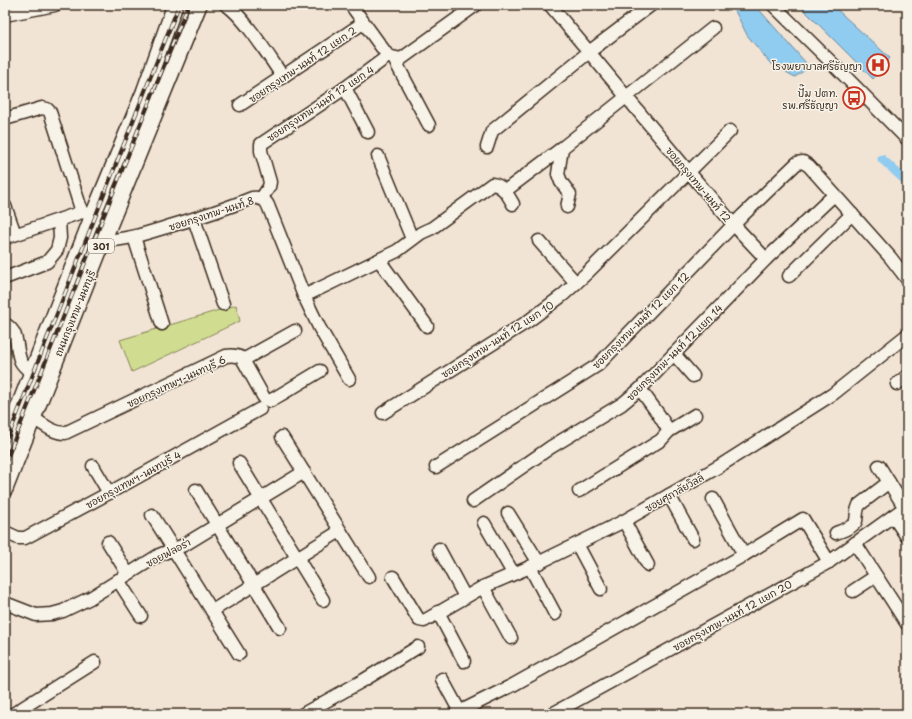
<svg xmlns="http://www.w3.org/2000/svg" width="912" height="719" font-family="'Playpen Sans','Playpen Sans Thai',sans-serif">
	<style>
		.green { fill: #d0dd90; stroke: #868457 }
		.water { fill: #90cbf0; stroke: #6e8b9c }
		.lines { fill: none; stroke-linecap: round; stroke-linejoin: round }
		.canal { stroke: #90cbf0; stroke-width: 9 }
		.minor-casing { stroke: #3b2a1e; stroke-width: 15 }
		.major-casing { stroke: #3b2a1e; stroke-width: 18 }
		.minor { stroke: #f7f3e8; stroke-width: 12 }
		.major { stroke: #f7f3e8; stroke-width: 15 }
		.rail-casing { stroke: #3b2a1e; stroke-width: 4 }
		.rail { stroke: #f7f3e8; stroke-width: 2.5; stroke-dasharray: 8; stroke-linecap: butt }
		.labels { text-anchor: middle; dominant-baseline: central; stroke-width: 3; stroke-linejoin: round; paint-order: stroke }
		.shield { fill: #f7f3e8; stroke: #73665b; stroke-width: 1 }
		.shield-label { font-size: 9px; font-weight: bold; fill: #3b2a1e }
		.street-label { font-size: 10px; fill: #3b2a1e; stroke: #f7f3e8 }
		.poi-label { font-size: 10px; fill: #3b2a1e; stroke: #f7f3e8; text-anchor: end }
	</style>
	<rect width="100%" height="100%" fill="#f1e4d5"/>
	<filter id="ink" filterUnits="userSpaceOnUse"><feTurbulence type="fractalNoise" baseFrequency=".025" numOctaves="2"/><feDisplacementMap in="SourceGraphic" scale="8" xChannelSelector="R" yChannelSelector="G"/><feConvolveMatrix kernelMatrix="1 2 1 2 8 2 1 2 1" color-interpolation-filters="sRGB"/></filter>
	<g filter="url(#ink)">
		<polygon class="green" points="236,305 240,321 132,372 120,340"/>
		<g class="water">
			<polygon points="732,5 755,5 806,63 805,70 795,77 770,63 747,35"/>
			<polygon points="799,5 832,5 890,58 873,79"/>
		</g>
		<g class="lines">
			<polyline class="canal" points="882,159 907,182"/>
			<g class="minor-casing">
				<g id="minor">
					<path d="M226,5C244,16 270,58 283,77"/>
					<polyline points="351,5 388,56 401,59 476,5"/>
					<polyline points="550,5 688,171 734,225 766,259 834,195"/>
					<polyline points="773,5 832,63 907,139"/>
					<polyline points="5,15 55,5"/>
					<polyline points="394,59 429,125"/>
					<polyline points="345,88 368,132"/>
					<polyline points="240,105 363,23"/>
					<polyline points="5,119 42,108 47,109 50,112 82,212 93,215"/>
					<polyline points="487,147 492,131 589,52 651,5"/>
					<polyline points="562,148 558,174 561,182 570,194 567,207"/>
					<polyline points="378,156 412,239"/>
					<polyline points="505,191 562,148 713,28"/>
					<polyline points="261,199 269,187 270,182 261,151 261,144 345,88 388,56"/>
					<polyline points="5,206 15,234"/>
					<polyline points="194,219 223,304"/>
					<polyline points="134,237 162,324"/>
					<polyline points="5,238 82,212"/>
					<path d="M103,241C127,240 147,233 170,226C197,218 225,209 252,198C261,197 266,199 269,208L304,296L319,327L349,379"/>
					<polyline points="539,241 576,283"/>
					<polyline points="379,260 427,326"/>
					<polyline points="789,276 852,214"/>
					<polyline points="5,278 47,262 57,250 60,238 59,220"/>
					<path d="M304,296L397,251L421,233L432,228L492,184C503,185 508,195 513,204"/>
					<path d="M5,324C20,332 15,349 21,362C23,366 29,370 32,374"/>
					<polyline points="674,354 693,376"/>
					<polyline points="243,360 295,331"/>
					<polyline points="897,384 907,376"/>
					<polyline points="383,413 527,322 563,295 588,272 730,131"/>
					<path d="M33,418C43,424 53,433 65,433L226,356C232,355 236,355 242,358L263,396L265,399L270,401L320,371"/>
					<polyline points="669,431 695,415"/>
					<polyline points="282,437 369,577"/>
					<polyline points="239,463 323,600"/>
					<polyline points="93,466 109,493"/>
					<polyline points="879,466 905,508"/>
					<polyline points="436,467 598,365 743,215 797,163 803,162 809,166 890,257 907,279"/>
					<polyline points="196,490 280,628"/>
					<polyline points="579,491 661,440 669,431 659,415 640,389"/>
					<polyline points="669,495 693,539"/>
					<polyline points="713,499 744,555"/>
					<polyline points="473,501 551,447 622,404 640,389 766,259"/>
					<polyline points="508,513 539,563"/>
					<polyline points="152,515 239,654"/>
					<polyline points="893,516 907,537"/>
					<polyline points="624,521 648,565"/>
					<polyline points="484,523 513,573"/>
					<polyline points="5,532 18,538 25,538 109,493 260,409"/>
					<path d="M836,533C841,531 854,527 856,521C857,515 856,511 859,505L889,482"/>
					<polyline points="108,542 128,574"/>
					<polyline points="855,543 907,624"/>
					<polyline points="577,544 601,589"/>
					<polyline points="439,549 465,597"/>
					<polyline points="530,567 555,614"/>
					<polyline points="393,577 419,620 424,621 483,587 530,567 624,521 718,467 833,394 907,335"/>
					<polyline points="118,580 141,616"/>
					<polyline points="483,587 511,638"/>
					<polyline points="853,591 876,576"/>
					<polyline points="5,603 36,615 52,614 63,611 90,598 159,555 184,545 304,472"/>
					<polyline points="212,611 340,531"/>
					<polyline points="438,612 464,661"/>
					<polyline points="442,679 460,712"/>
					<polyline points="13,714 95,662"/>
					<polyline points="303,714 364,680 418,647"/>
					<polyline points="455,714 513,685 590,642 744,555 803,519 829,562"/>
					<polyline points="552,714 829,562 907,506"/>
				</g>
			</g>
			<g class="major-casing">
				<g id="major">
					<polyline points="5,442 93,215 144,92 175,5"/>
					<polyline points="5,489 103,241 199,5"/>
				</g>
			</g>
			<use href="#minor" class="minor"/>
			<use href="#major" class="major"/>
			<g class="rail-casing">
				<g id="rail">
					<polyline points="5,445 179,5"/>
					<polyline points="5,463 188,5"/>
				</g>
			</g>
			<use href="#rail" class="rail"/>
		</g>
	</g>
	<defs>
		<g id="hospital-ring" transform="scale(1.15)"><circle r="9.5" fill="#f7f3e8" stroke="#c8321e" stroke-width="1.5"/><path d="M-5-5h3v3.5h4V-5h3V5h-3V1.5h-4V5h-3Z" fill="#c8321e"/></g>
		<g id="bus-ring" transform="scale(1.15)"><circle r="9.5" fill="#f7f3e8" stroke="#c8321e" stroke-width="1.5"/><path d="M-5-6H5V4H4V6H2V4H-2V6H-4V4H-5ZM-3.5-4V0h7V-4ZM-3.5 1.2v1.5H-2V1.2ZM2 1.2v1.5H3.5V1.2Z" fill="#c8321e"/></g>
	</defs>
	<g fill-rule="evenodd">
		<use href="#hospital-ring" x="878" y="65"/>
		<use href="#bus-ring" x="854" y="98"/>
	</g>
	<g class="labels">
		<rect class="shield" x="88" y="239" width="26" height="14" rx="3"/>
		<g class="shield-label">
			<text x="101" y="246">301</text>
		</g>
		<g class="street-label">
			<text transform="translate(302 64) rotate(-34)">ซอยกรุงเทพ-นนท์ 12 แยก 2</text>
			<text transform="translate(320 103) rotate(-34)">ซอยกรุงเทพ-นนท์ 12 แยก 4</text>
			<text transform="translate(699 184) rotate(50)">ซอยกรุงเทพ-นนท์ 12</text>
			<text transform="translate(211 213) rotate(-18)">ซอยกรุงเทพ-นนท์ 8</text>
			<text transform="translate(74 313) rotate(-68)">ถนนกรุงเทพ-นนทบุรี</text>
			<text transform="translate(640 320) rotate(-45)">ซอยกรุงเทพ-นนท์ 12 แยก 12</text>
			<text transform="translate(497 339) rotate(-33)">ซอยกรุงเทพ-นนท์ 12 แยก 10</text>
			<text transform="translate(674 352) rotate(-45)">ซอยกรุงเทพ-นนท์ 12 แยก 14</text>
			<text transform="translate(176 381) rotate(-25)">ซอยกรุงเทพฯ-นนทบุรี 6</text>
			<text transform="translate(133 479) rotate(-29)">ซอยกรุงเทพฯ-นนทบุรี 4</text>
			<text transform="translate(674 492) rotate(-30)">ซอยศุภาลัยวิลล์</text>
			<text transform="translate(168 552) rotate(-28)">ซอยฟลอร่า</text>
			<text transform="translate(732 615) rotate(-29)">ซอยกรุงเทพ-นนท์ 12 แยก 20</text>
		</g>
		<g class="poi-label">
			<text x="862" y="65">โรงพยาบาลศรีธัญญา</text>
			<text x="838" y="92">ปั๊ม ปตท.<tspan x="838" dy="12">รพ.ศรีธัญญา</tspan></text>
		</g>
	</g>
	<rect width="912" height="719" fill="none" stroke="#f7f3e8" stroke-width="20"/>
	<rect x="10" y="10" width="892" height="699" fill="none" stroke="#3b2a1e" stroke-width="1.5" filter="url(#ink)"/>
</svg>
